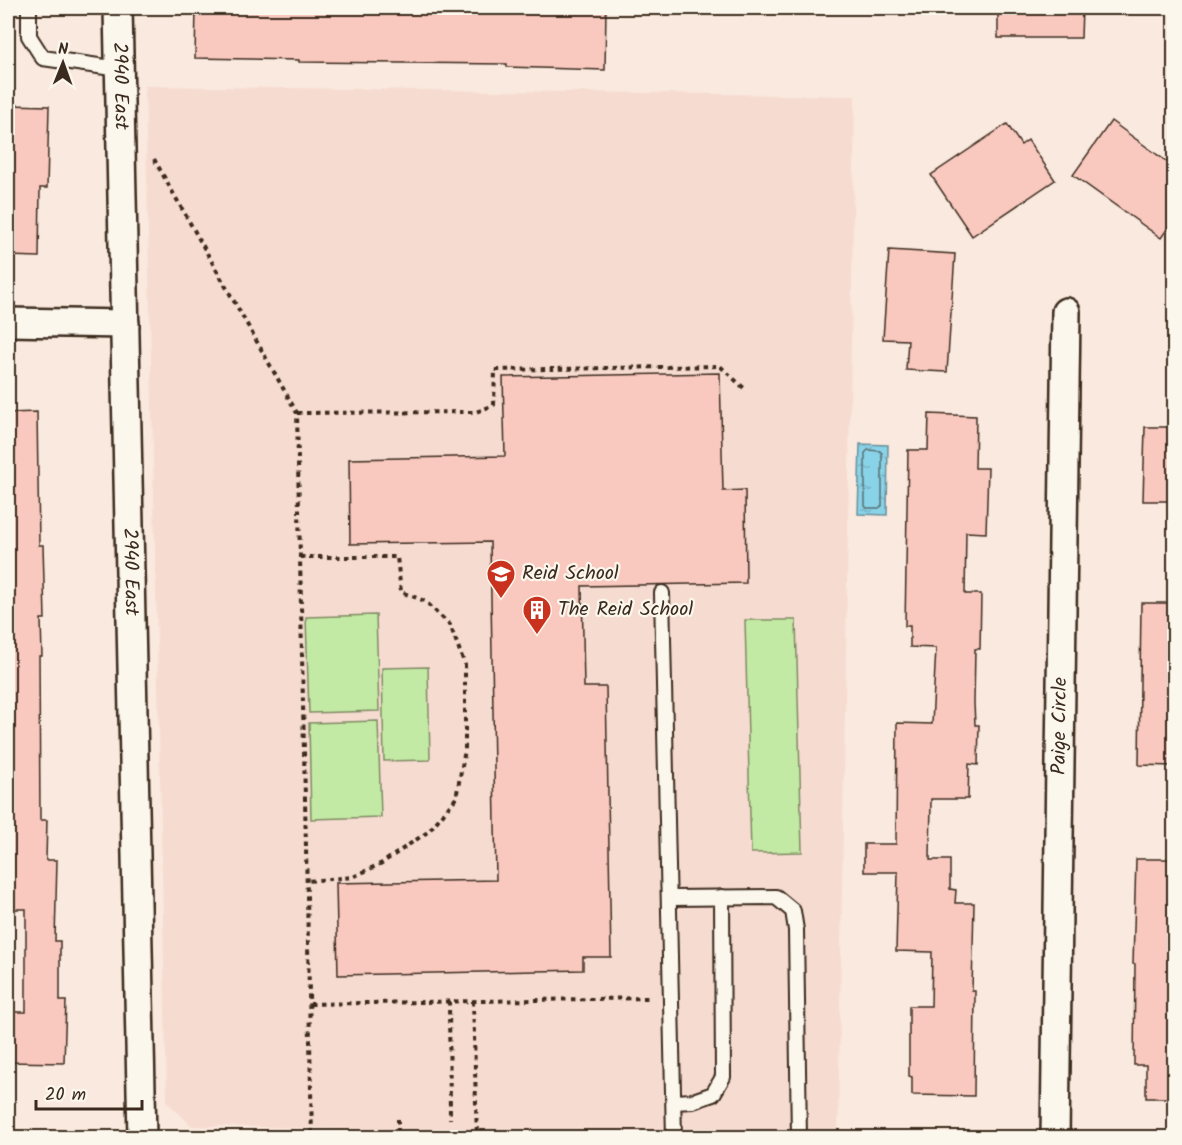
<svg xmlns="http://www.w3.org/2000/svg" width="1182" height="1145" font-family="Kalam,sans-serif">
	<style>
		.built { fill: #f6dbd1 }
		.green { fill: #c3eaa5; stroke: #7f8a62; stroke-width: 1.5 }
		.water { fill: url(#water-ripples); stroke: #6a8f98; stroke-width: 1.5 }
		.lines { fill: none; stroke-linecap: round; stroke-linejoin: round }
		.shore { stroke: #5a6e6f; stroke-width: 1.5 }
		.building { fill: #f9c9bf; stroke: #3b2a1e; stroke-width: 1.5 }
		.lane-casing { stroke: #3b2a1e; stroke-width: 18 }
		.street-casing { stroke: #3b2a1e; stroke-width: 32 }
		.path { stroke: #3b2a1e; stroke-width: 4; stroke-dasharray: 4.5 4.5; stroke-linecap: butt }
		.lane { stroke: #fbf7ec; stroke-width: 14 }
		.street { stroke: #fbf7ec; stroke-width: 27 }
		.labels { text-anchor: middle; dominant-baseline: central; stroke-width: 4.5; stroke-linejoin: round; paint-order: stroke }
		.street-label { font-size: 20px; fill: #3b2a1e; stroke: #fbf7ec }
		.poi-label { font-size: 20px; fill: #3b2a1e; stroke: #fbf7ec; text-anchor: start }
	</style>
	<defs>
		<pattern id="water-ripples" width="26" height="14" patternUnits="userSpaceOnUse" patternTransform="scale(1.5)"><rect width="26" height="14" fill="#89d3e9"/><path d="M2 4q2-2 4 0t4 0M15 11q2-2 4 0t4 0" fill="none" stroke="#77b5c7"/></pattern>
	</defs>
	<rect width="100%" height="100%" fill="#fae9de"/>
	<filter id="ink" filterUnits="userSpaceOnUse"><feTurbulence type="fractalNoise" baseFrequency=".0167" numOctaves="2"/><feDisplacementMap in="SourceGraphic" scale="12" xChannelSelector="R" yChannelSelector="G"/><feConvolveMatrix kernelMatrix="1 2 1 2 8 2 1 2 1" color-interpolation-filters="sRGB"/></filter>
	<g filter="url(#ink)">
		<polygon class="built" points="145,86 855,96 838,1137 192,1126 167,1102"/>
		<g class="green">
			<polygon points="376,615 379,711 309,713 306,617"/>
			<polygon points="745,620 796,620 802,852 751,853"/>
			<polygon points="428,667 430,760 384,761 382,668"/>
			<polygon points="378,721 381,817 311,819 309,723"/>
		</g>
		<polygon class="water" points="860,444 888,445 887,515 858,514"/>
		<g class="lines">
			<polygon class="shore" points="868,450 880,451 882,453 882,506 879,508 867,508 865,506 865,453"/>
		</g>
		<g class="building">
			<polygon points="196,8 606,8 605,70 507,67 507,64 299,62 299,60 195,58"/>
			<polygon points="998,8 1082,8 1081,38 998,38"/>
			<polygon points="8,105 49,106 47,188 40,188 39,257 8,256"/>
			<polygon points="1111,121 1174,167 1174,219 1161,238 1073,175"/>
			<polygon points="1007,124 1021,145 1028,140 1055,180 972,236 931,175"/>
			<polygon points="889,250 955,254 947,372 906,370 908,340 883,339"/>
			<polygon points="720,373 723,491 745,490 746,583 582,586 584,687 606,687 611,957 583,957 583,970 338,975 336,883 496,880 490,542 350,544 349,459 505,456 503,377"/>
			<polygon points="37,412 39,545 43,545 45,619 41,619 42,656 39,656 40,820 47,820 46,860 57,860 55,941 60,941 60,1001 66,1001 64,1063 8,1062 8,1012 26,1012 26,909 8,909 8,413"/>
			<polygon points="929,414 976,416 975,468 988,468 986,533 966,532 965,594 981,594 980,649 975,649 974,703 975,725 979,725 978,765 969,764 968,799 931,799 930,860 950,860 950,889 956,890 955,903 974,903 972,991 975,991 974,1096 912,1095 912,1077 909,1076 909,1006 931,1006 932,952 896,951 898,872 864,872 864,844 896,844 897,723 932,724 936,648 910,647 910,626 905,626 908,450 928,450"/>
			<polygon points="1145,427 1174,427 1174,501 1143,501"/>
			<polygon points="1141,603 1174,603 1174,766 1139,765"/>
			<polygon points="1136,859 1174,859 1174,1098 1146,1098 1146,1065 1134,1065 1135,964 1133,964"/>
		</g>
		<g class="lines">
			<g class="lane-casing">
				<g id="lane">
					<polyline points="29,8 29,36 43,58 119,69"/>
					<polyline points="662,593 674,1138"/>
					<polyline points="670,898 776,897 793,911 796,930 799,1138"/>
					<polyline points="674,1102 693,1101 713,1094 723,1077 722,897"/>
				</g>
			</g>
			<g class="street-casing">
				<g id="street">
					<path id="s1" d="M118,8L142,1138"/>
					<polyline points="8,322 125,324"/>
					<path id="s2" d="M1055,1138L1066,312"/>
				</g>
			</g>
			<g class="path">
				<polyline points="154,159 297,413 312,1138"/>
				<polyline points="297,413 476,412 494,405 495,370 720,366 746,390"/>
				<polyline points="300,557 397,557 401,592 425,601 450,625 465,665 465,750 456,798 429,831 382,863 353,877 307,881"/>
				<polyline points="449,1001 450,1119"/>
				<polyline points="473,1001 477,1138"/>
				<polyline points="310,1004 648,998"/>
				<polyline points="398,1119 398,1138"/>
			</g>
			<use href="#lane" class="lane"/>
			<use href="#street" class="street"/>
		</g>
	</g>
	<defs>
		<g id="school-pin" transform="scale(1.5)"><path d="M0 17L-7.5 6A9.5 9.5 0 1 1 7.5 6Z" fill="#c8321e" stroke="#fbf7ec"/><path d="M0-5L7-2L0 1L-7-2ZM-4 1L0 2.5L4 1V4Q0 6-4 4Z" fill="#fff"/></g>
		<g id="building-pin" transform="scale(1.5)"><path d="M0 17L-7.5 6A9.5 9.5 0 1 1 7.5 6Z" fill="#c8321e" stroke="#fbf7ec"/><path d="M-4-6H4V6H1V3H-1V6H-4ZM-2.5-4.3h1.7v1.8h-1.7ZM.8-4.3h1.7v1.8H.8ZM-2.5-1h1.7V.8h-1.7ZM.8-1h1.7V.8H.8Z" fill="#fff"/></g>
	</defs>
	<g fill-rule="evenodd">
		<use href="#school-pin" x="501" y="574"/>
		<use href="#building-pin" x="537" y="610"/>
	</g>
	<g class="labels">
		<g class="street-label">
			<text stroke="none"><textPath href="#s1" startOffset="78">2940 East</textPath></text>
			<text stroke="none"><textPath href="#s1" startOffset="564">2940 East</textPath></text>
			<text stroke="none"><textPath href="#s2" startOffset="412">Paige Circle</textPath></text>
		</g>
		<g class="poi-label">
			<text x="522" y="574">Reid School</text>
			<text x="558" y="610">The Reid School</text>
		</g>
	</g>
	<rect width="1182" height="1145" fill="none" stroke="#fbf7ec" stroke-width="30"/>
	<rect x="15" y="15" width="1152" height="1115" fill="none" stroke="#3b2a1e" stroke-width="2" filter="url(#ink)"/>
	<g transform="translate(63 63) rotate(1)" stroke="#fbf7ec" stroke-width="4.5" paint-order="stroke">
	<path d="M0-4.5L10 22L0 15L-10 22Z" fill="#3b2a1e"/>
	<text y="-9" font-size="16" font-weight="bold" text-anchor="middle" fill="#3b2a1e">N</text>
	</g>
	<path d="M36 1100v9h106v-9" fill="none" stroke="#3b2a1e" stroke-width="3"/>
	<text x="45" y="1100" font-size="18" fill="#3b2a1e" stroke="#fbf7ec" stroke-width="4.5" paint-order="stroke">20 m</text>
</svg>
